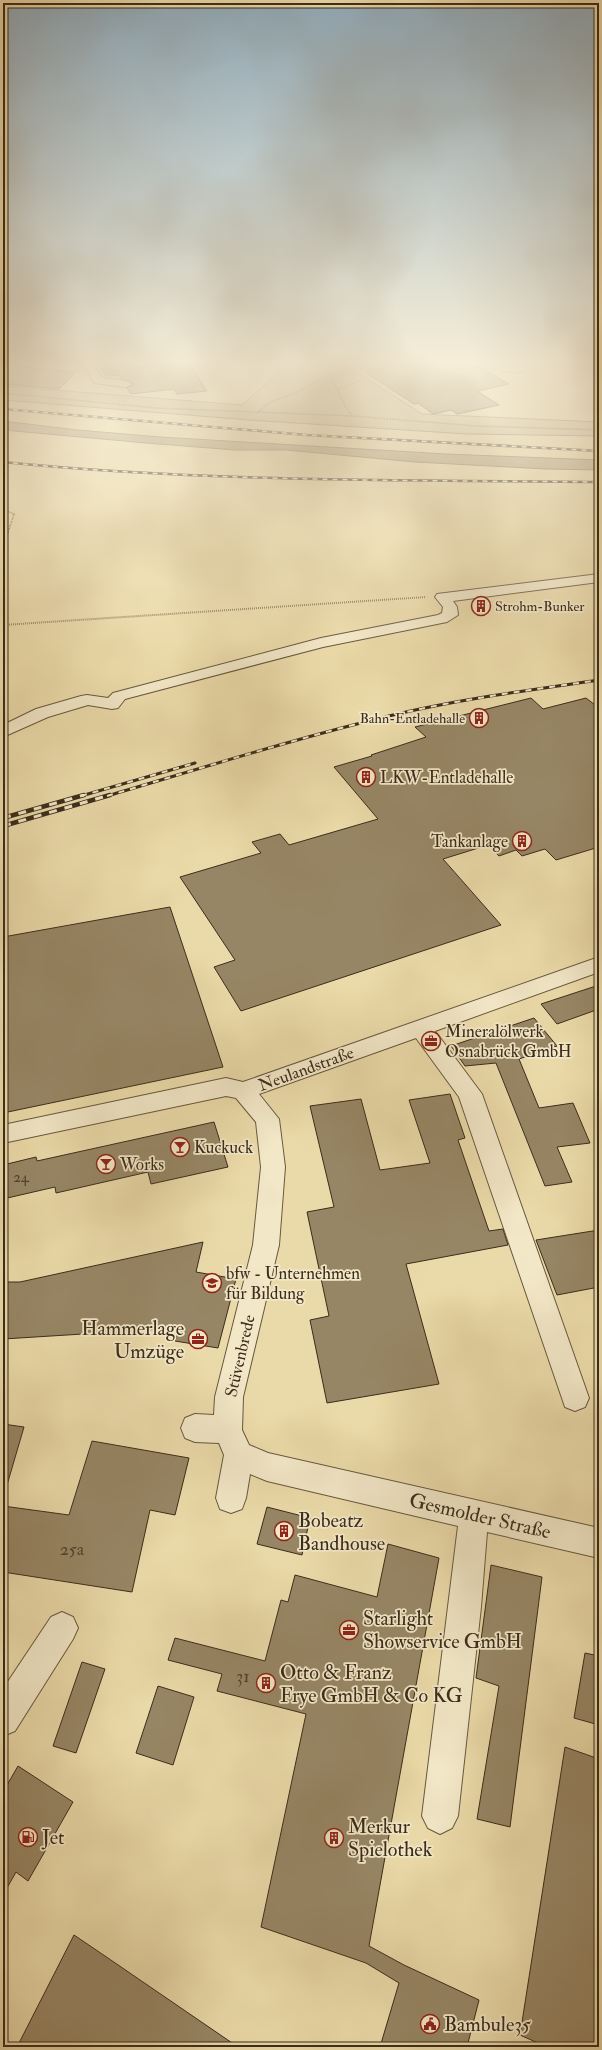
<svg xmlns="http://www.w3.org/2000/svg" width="602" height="2050" font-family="'IM FELL Double Pica',serif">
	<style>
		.green { fill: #cdbc91; stroke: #847456 }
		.water { fill: #af9f79; stroke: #817153 }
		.building { fill: #978665; stroke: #3b2c1b }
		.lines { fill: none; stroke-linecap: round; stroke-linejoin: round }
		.minor-casing { stroke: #67583e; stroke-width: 2 }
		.path-far1 { stroke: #3b2c1b; stroke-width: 1.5; stroke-dasharray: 0.5 1; stroke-linecap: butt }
		.path { stroke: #3b2c1b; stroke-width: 2; stroke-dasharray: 0.5 1.5; stroke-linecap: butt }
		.minor { fill: #f2e7c7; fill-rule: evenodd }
		.rail-far2-casing { stroke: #3b2c1b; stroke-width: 2.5 }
		.rail-far1-casing { stroke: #3b2c1b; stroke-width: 3 }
		.rail-casing { stroke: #3b2c1b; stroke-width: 4.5 }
		.rail-far2 { stroke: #f2e7c7; stroke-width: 1.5; stroke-dasharray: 5; stroke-linecap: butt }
		.rail-far1 { stroke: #f2e7c7; stroke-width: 2; stroke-dasharray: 6; stroke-linecap: butt }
		.rail { stroke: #f2e7c7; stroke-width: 3; stroke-dasharray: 8; stroke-linecap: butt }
		.labels { text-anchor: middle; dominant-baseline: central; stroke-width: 3.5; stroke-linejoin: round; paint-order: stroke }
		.far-poi-label { font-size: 14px; fill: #3b2c1b; stroke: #f2e7c7; text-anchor: start }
		.number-label { font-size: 15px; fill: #52422e }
		.poi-label { font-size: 17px; fill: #3b2c1b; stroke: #f2e7c7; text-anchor: start }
		.street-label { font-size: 17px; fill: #3b2c1b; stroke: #f2e7c7 }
		.near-number-label { font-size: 18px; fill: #52422e }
		.near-poi-label { font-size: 20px; fill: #3b2c1b; stroke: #f2e7c7; text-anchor: start }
		.near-street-label { font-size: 20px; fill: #3b2c1b; stroke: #f2e7c7 }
	</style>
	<rect width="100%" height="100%" fill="#ebdaa9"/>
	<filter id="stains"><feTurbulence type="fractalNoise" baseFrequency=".005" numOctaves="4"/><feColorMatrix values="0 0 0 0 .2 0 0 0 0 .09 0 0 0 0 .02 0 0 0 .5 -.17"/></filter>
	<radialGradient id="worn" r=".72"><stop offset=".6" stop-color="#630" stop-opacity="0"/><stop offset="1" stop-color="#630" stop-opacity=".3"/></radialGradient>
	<polygon class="green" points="291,361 340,361 422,414 599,422 599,436 467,434 249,420 3,400 3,386 242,405"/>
	<polygon class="water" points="3,421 78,430 160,437 446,454 599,460 599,470 546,469 415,462 286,450 235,450 146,443 3,430"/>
	<g class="building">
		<polygon points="98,361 187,361 207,391 177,394 174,389 131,394 127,388 133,385 133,383 122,379 119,375 106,376"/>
		<polygon points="348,361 463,361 463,366 474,364 509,384 477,391 499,405 457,414 451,410 433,414 418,403 414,404"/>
		<polygon points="3,365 76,372 59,389 3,384"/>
		<polygon points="531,698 543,709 586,698 599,708 599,847 556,860 545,849 522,856 516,850 499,856 488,845 443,859 501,925 241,1011 214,967 235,960 180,877 261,853 252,842 280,834 289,845 378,819 334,767 372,756 371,755 426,737 415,727"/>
		<polygon points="170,907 223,1067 3,1113 3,937"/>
		<polygon points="599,985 599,1009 557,1024 541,1004"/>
		<polygon points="534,1018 557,1046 519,1059 539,1108 573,1103 590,1143 557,1147 572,1182 545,1186 496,1063 465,1066 451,1046"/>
		<polygon points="450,1094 465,1138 458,1140 489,1231 503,1229 508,1245 406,1264 439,1384 327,1403 310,1320 329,1316 307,1212 334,1207 310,1106 361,1099 380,1170 430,1163 409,1100"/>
		<polygon points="214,1122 228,1167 151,1184 148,1172 56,1193 55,1187 3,1199 3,1165 36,1157 37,1161"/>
		<polygon points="599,1230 599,1287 557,1295 536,1240"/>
		<polygon points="203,1242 196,1272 236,1279 218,1348 175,1341 179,1328 3,1339 3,1282 20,1282"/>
		<polygon points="3,1424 24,1427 7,1485 3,1484"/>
		<polygon points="92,1441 189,1458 175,1515 150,1510 132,1592 3,1572 3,1506 69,1515"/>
		<polygon points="267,1507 310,1518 302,1555 257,1544"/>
		<polygon points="388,1544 439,1558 369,1946 404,1965 479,2000 467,2047 380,2047 399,1983 366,1963 261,1927 306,1714 217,1691 222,1674 168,1660 175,1638 265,1661 281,1600 288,1602 295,1575 377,1597"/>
		<polygon points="491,1565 542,1577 510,1827 477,1819 499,1686 476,1678"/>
		<polygon points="585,1653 599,1656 599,1725 574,1718"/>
		<polygon points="82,1662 105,1669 76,1753 53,1746"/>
		<polygon points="158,1686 194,1697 173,1765 136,1753"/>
		<polygon points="565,1747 599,1759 599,2047 547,2047 520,2035"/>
		<polygon points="18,1766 73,1802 28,1881 16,1872 3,1895 3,1792"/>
		<polygon points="74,1935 105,1956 238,2047 17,2047"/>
	</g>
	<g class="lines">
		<g class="minor-casing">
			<g id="minor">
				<polygon points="81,361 91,361 102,378 126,381 132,384 126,387 94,383"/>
				<path d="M494,361H504V364L518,366L513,361H525L530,366C522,377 506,372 495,368Z"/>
				<polygon points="545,361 599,362 599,368 550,364"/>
				<polygon points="599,574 599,582 453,601 457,607 458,615 447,622 323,647 125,699 118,708 112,709 88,705 48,717 3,737 3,725 36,709 81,696 87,695 108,698 113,693 321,638 438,615 442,613 443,607 435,597 437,594"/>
				<polygon points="599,957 599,972 435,1031 482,1094 589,1398 585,1407 575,1411 565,1407 459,1097 416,1038 259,1094 279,1119 285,1167 279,1245 243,1397 242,1430 249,1445 268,1453 599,1528 599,1558 487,1532 481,1607 458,1816 452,1828 440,1834 428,1828 422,1816 458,1526 267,1481 250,1474 246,1498 242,1509 231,1513 220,1509 216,1498 224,1455 219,1443 195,1442 185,1438 181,1428 185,1418 195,1414 214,1415 215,1397 253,1245 261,1167 256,1122 236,1098 226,1096 3,1143 3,1125 226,1078 243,1082"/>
				<polygon points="62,1612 73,1617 78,1628 73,1639 15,1731 3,1736 3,1689 51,1617"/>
			</g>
		</g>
		<g class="path-far1">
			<polyline points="311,361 330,374 346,408 352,415"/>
			<polyline points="337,390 364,379"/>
			<polyline points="3,393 156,408 353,416 476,426 599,430"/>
			<polyline points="257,413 270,402 296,393 330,374"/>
			<polyline points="3,509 14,514 3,548"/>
		</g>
		<polyline class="path" points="3,625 426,597"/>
		<use href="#minor" class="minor"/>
		<g class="rail-far2-casing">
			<g id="rail-far2">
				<polyline points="3,409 307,435 599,451"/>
				<path d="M3,462C201,482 400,480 599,482"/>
			</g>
		</g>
		<g class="rail-far1-casing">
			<g id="rail-far1">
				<polyline points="81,796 195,763"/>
				<path d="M107,796C202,768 297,738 393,715C461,699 530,690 599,680"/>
			</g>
		</g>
		<g class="rail-casing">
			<g id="rail">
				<polyline points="3,818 84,795"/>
				<polyline points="3,826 110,795"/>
			</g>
		</g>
		<use href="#rail-far2" class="rail-far2"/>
		<use href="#rail-far1" class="rail-far1"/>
		<use href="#rail" class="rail"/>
	</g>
	<linearGradient id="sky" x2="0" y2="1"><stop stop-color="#91acbc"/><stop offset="0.56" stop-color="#f6eed8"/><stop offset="1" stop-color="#f6eed8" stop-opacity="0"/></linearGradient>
	<rect width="602" height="648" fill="url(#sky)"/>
	<defs>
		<g id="building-ring" transform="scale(1)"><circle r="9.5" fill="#f2e7c7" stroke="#8f2418" stroke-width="1.5"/><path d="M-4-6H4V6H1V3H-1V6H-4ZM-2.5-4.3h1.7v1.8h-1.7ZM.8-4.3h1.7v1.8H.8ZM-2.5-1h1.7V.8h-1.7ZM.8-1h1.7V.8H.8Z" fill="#8f2418"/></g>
		<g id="office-ring" transform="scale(1)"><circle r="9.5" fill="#f2e7c7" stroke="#8f2418" stroke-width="1.5"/><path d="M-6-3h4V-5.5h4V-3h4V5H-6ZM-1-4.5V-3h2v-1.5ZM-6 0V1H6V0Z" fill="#8f2418"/></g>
		<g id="bar-ring" transform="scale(1)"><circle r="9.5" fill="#f2e7c7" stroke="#8f2418" stroke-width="1.5"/><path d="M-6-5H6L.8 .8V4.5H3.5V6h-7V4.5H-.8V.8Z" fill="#8f2418"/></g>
		<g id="school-ring" transform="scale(1)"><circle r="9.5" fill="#f2e7c7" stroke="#8f2418" stroke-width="1.5"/><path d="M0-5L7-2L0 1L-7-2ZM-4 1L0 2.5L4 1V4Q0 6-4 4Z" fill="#8f2418"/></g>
		<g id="fuel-ring" transform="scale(1)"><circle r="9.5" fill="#f2e7c7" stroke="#8f2418" stroke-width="1.5"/><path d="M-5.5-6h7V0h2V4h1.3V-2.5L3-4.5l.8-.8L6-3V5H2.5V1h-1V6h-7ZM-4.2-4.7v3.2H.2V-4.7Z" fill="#8f2418"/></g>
		<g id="civic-ring" transform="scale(1)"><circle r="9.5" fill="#f2e7c7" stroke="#8f2418" stroke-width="1.5"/><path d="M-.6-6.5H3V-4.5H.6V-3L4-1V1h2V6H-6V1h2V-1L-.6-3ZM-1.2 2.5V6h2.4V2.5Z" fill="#8f2418"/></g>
	</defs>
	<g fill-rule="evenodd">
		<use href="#building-ring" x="481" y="606"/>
		<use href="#building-ring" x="479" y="718"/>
		<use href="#building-ring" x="366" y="777"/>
		<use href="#building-ring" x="522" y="841"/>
		<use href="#office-ring" x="431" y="1041"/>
		<use href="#bar-ring" x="180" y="1147"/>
		<use href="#bar-ring" x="106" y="1164"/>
		<use href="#school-ring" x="212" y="1283"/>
		<use href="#office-ring" x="198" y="1339"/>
		<use href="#building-ring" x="284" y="1531"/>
		<use href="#office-ring" x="349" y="1630"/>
		<use href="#building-ring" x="266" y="1683"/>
		<use href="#fuel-ring" x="28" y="1837"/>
		<use href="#building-ring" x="334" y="1838"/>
		<use href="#civic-ring" x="430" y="2024"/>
	</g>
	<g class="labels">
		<g class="far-poi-label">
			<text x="495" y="606">Strohm-Bunker</text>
			<text x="465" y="718" text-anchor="end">Bahn-Entladehalle</text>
		</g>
		<g class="number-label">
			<text x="21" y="1177">24</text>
		</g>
		<g class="poi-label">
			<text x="380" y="777">LKW-Entladehalle</text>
			<text x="508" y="841" text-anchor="end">Tankanlage</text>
			<text x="445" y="1031">Mineralölwerk<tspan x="445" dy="20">Osnabrück GmbH</tspan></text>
			<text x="194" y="1147">Kuckuck</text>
			<text x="120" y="1164">Works</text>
			<text x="226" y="1273">bfw - Unternehmen<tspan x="226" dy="20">für Bildung</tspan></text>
		</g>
		<g class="street-label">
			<text transform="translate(306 1069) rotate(-20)">Neulandstraße</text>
			<text transform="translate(240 1356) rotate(-77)">Stüvenbrede</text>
		</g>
		<g class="near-number-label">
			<text x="72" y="1549">25a</text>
			<text x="243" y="1676">31</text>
		</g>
		<g class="near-poi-label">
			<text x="184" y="1328" text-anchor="end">Hammerlage<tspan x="184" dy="23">Umzüge</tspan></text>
			<text x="298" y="1520">Bobeatz<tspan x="298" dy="23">Bandhouse</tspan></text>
			<text x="363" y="1618">Starlight<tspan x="363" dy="23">Showservice GmbH</tspan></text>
			<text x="280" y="1672">Otto &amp; Franz<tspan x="280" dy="23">Frye GmbH &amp; Co KG</tspan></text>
			<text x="348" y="1826">Merkur<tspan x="348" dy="23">Spielothek</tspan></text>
			<text x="42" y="1837">Jet</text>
			<text x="444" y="2024">Bambule35</text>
		</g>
		<g class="near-street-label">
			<text transform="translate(480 1516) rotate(13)">Gesmolder Straße</text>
		</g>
	</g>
	<rect width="602" height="2050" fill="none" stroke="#ebdaa9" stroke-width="16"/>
	<rect x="4" y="4" width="594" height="2042" fill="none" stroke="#3b2c1b" stroke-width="2"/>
	<rect x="8" y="8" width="586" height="2034" fill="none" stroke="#3b2c1b"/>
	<rect width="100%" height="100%" filter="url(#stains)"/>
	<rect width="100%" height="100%" fill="url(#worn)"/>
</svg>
